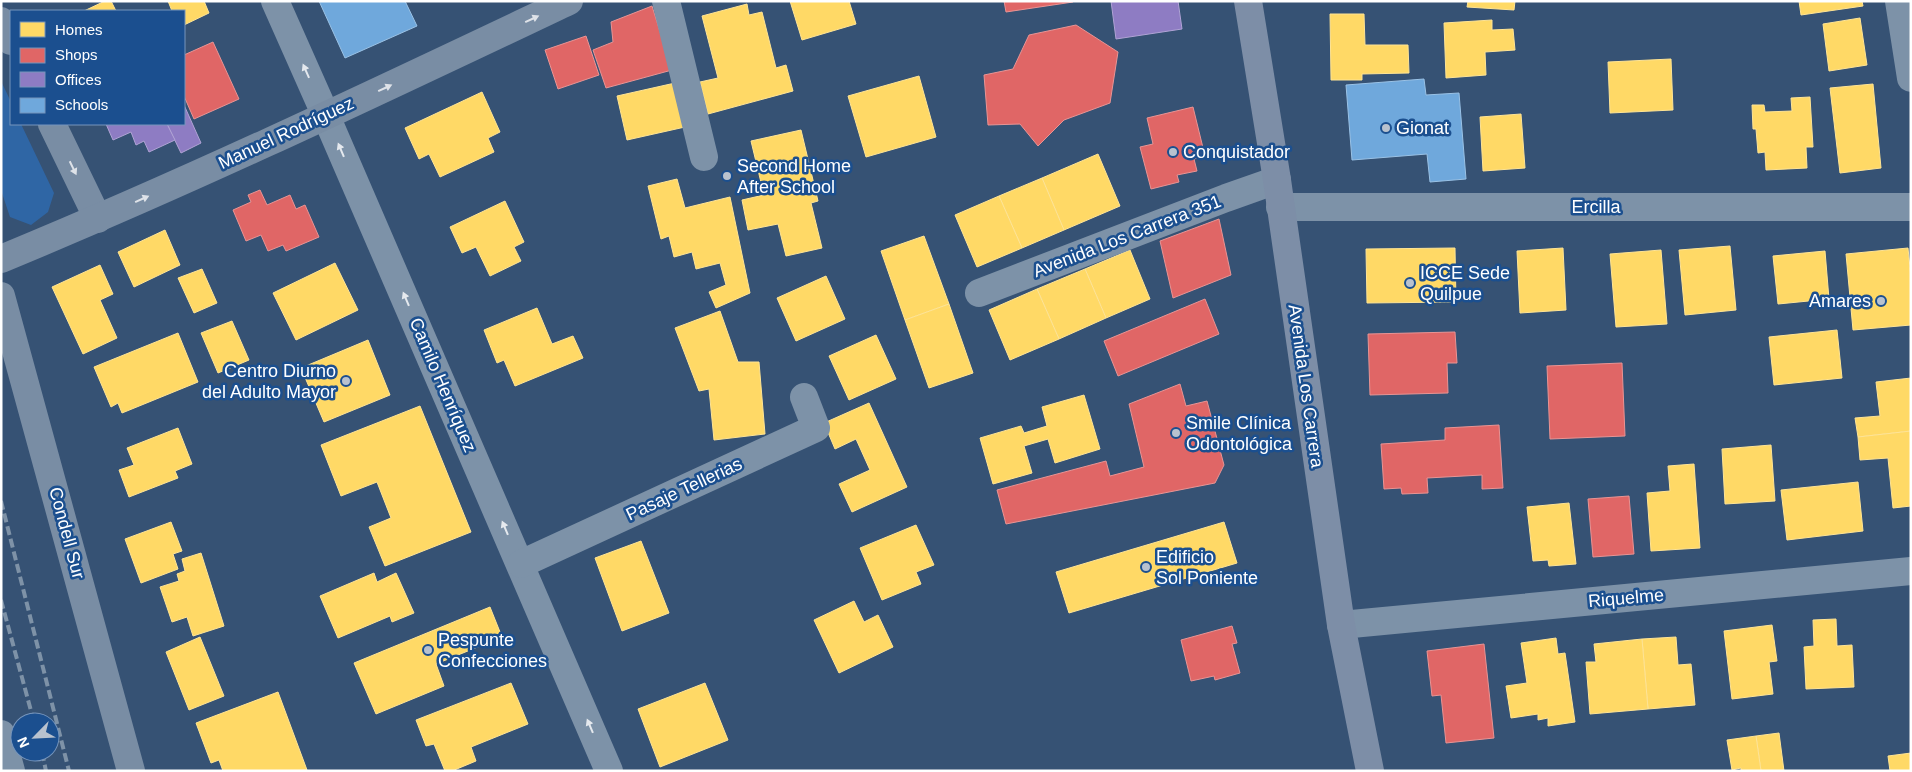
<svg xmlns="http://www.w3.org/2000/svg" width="1912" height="772" font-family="Arial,sans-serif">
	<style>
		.green { fill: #2f66a5 }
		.homes { fill: #ffd966; stroke: #ffe494 }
		.shops { fill: #e06666; stroke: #e99494 }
		.offices { fill: #8e7cc3; stroke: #b0a3d5 }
		.schools { fill: #6fa8dc; stroke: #9ac2e6 }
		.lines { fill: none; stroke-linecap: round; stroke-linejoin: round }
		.street { stroke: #7d92a8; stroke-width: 28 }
		.secondary { stroke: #798da4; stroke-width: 28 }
		.primary { stroke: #7d8ea7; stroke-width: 28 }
		.rail { stroke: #7e92a7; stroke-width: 4; stroke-dasharray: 9 4; stroke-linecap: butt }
		.oneway { fill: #dee2e8 }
		.oneway2 { fill: #e5e9ee }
		.poi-dot { fill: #b9c2ce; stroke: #1b4f8f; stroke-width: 2 }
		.labels { text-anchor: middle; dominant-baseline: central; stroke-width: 5; stroke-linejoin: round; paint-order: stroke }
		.poi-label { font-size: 18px; fill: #fff; stroke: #1b4f8f; text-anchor: start }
		.street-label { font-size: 18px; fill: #fff; stroke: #1b4f8f }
	</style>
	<rect width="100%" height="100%" fill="#365274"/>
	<polygon class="green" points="1,81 11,102 11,124 21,124 54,193 48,212 31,225 10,217 1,190"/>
	<g class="homes">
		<polygon points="105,1 111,1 116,11 84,11"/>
		<polygon points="168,1 204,1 209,13 184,25 184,11 172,11"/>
		<polygon points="790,1 849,1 856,24 802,40"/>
		<polygon points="1468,1 1515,1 1514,10 1467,7"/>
		<polygon points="1799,1 1862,1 1863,6 1801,15"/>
		<polygon points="747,4 749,15 762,12 776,68 786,65 793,91 708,114 700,82 718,78 702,16"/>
		<polygon points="1330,14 1364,14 1365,45 1408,45 1409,73 1362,74 1362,80 1331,80"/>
		<polygon points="1860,18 1867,65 1829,71 1823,24"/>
		<polygon points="1492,20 1492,30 1513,29 1515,50 1485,52 1486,75 1446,78 1444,23"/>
		<polygon points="1671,59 1673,110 1610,113 1608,62"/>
		<polygon points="919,76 936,137 866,157 848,96"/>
		<polygon points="675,83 685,127 627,140 617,96"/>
		<polygon points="1873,84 1881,168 1840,173 1830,88"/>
		<polygon points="482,92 500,132 488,138 494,152 440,177 429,154 419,159 405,128"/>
		<polygon points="1810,97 1813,147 1806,147 1807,168 1766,170 1765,152 1758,153 1756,129 1753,129 1752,105 1764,105 1765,112 1792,111 1791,98"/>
		<polygon points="1521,114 1525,168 1483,171 1480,117"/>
		<polygon points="801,130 818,201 811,203 822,248 786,256 778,224 748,230 742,200 764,195 751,141"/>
		<polygon points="1098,154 1120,206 1064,230 1042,178"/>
		<polygon points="1042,178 1064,230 1022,248 999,196"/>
		<polygon points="677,179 685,208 730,197 750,293 716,308 709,292 726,285 720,263 696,269 692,252 674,257 669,236 661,239 648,186"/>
		<polygon points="999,196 1022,248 977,267 955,215"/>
		<polygon points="505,201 524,242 514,247 521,261 490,276 476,247 462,253 450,227"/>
		<polygon points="165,230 180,265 134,287 118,252"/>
		<polygon points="924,236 949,304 905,320 881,251"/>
		<polygon points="1730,246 1736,310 1685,315 1679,250"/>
		<polygon points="1455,248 1456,302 1367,303 1366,249"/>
		<polygon points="1563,248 1566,310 1520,313 1517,251"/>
		<polygon points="1908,248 1911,278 1911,325 1853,330 1846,254"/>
		<polygon points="1130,250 1150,299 1106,318 1085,269"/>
		<polygon points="1661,250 1667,324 1616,327 1610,254"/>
		<polygon points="1825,251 1829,299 1778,304 1773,256"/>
		<polygon points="335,263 358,310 296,340 273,293"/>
		<polygon points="100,265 113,294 100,300 117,338 83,354 52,287"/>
		<polygon points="202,269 217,303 194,313 178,278"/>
		<polygon points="1085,269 1106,318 1059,339 1037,289"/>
		<polygon points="826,276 845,319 796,341 777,298"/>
		<polygon points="1037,289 1059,339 1010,360 989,310"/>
		<polygon points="949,304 973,373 929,388 905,320"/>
		<polygon points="537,308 552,344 573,336 583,358 515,386 504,360 497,363 484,330"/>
		<polygon points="720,311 738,362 759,362 765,434 714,440 709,389 699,391 675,328"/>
		<polygon points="232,321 249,360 218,373 201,333"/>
		<polygon points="1837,330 1842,378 1774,385 1769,337"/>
		<polygon points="178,333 198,382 122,413 118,403 111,407 94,367"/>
		<polygon points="876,335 896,379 849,400 829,356"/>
		<polygon points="368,340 390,395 324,422 301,368"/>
		<polygon points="1911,378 1911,431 1858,437 1855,418 1880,416 1876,382"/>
		<polygon points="1084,395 1100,449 1055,463 1048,439 1024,446 1032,473 993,484 980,438 1021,426 1024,433 1047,426 1042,407"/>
		<polygon points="869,403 907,487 852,512 839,484 870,470 856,439 835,449 824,423"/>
		<polygon points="420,406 471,532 385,566 369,527 391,518 377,482 341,496 321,445"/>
		<polygon points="178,428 192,464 175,471 178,478 129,497 119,470 134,465 127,448"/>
		<polygon points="1911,431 1911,506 1893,508 1888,458 1860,460 1858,437"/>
		<polygon points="1771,445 1775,501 1725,504 1722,449"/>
		<polygon points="1694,464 1700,548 1651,551 1647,493 1670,491 1668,466"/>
		<polygon points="1858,482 1863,531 1787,540 1781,490"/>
		<polygon points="1569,503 1576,564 1549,566 1548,560 1533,561 1527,507"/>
		<polygon points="171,522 182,551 173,554 178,569 141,583 125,539"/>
		<polygon points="1224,522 1237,563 1069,613 1056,572"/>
		<polygon points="916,525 934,565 916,572 921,584 882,600 860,548"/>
		<polygon points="641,541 669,613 622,631 595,558"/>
		<polygon points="201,553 224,626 193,636 187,617 172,622 160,587 179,581 177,574 185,571 182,559"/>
		<polygon points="374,573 377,582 396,573 414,613 392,622 390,616 338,638 320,596"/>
		<polygon points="854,601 864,622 878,615 893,647 839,673 814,620"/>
		<polygon points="490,607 502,637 436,664 444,686 376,714 354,663"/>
		<polygon points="1836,619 1837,646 1852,645 1854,687 1806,689 1804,647 1814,646 1813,620"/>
		<polygon points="1772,625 1777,661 1769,662 1773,694 1732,699 1724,631"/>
		<polygon points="200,637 224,696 189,710 166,652"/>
		<polygon points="1676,637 1678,665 1691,664 1695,705 1648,709 1642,639"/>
		<polygon points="1556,638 1558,654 1565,653 1575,722 1548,726 1548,718 1538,720 1538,714 1511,718 1506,686 1527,683 1521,643"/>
		<polygon points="1642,639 1648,709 1590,714 1586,662 1596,662 1594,644"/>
		<polygon points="511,683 528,724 471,747 476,761 452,771 445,771 434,744 426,746 416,720"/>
		<polygon points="705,683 728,740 660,767 638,709"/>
		<polygon points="278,692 307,770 223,771 219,760 211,763 196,723"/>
		<polygon points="1779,733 1784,771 1761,771 1756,736"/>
		<polygon points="1756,736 1761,771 1741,771 1741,768 1732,770 1727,740"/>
		<polygon points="1911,753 1911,771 1890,771 1888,756"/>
	</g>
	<g class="shops">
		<polygon points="1004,1 1073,1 1073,2 1006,12"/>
		<polygon points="652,6 672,70 606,88 593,50 613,42 611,22"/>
		<polygon points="1076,25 1118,52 1110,103 1064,120 1038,146 1020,124 988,125 984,75 1013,69 1029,35"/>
		<polygon points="586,36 599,75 558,89 545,50"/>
		<polygon points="213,42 239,99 194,119 184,96 184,55"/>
		<polygon points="1193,107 1205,156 1194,159 1197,171 1177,175 1179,182 1151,189 1140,147 1153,144 1147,118"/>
		<polygon points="260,190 267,205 290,195 296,209 305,205 319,237 286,251 283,245 268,251 261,235 246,241 233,210 251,202 248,195"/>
		<polygon points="1219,219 1231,275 1173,298 1160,241"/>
		<polygon points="1205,299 1219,334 1118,376 1104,341"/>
		<polygon points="1455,332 1457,363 1447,363 1448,393 1370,395 1368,334"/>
		<polygon points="1622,363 1625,436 1550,439 1547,366"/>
		<polygon points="1180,384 1186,406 1207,401 1224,465 1215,483 1006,524 997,490 1106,461 1110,476 1144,467 1129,404"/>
		<polygon points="1499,425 1503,488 1482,489 1482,475 1427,478 1428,493 1402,494 1401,488 1384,489 1381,444 1445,440 1445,428"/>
		<polygon points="1629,496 1634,554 1593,557 1588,499"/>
		<polygon points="1232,626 1237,643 1232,644 1240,673 1215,680 1214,676 1191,681 1181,640"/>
		<polygon points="1484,644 1494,738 1446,743 1441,695 1432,696 1427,651"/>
	</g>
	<g class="offices">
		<polygon points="1111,1 1178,1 1182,29 1116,39"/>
		<polygon points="184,105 201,143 181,153 167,124 184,124"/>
		<polygon points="106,124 167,124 175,140 149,152 144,141 136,145 131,132 113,140"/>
	</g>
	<g class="schools">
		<polygon points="319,1 405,1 417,26 345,58"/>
		<polygon points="1424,79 1426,95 1459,93 1466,179 1430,182 1427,154 1352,160 1346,85"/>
	</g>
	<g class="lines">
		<g class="street">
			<polyline points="275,1 326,116 609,771"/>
			<polyline points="666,1 704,157"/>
			<polyline points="1899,1 1911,78"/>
			<polyline points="1280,207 1911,207"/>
			<polyline points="979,293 1226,198 1277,180"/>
			<polyline points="521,564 816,428 804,397"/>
			<polyline points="1341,625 1911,571"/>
			<polyline points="1,734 11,771"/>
		</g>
		<g class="secondary">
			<polyline points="1,21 11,41"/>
			<polyline points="52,124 98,219"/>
			<path d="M1,259C193,180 381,90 569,1"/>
			<polyline points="1,296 131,771"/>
		</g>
		<polyline class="primary" points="1248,1 1277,180 1341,625 1370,771"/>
		<g class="rail">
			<polyline points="1,501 69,771"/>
			<polyline points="1,600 34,722"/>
			<polyline points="42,752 46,771"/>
		</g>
	</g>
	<defs><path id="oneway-solid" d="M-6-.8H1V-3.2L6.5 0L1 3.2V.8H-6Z" transform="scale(1.25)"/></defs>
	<g class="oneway">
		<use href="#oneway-solid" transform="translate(532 19) rotate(-25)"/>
		<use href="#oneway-solid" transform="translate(385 88) rotate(-25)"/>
		<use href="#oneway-solid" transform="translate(73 168) rotate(64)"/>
		<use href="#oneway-solid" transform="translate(142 199) rotate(-24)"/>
	</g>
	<g class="oneway2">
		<use href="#oneway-solid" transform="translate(306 71) rotate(-114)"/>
		<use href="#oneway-solid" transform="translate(341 150) rotate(-113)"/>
		<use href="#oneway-solid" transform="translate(406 299) rotate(-113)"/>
		<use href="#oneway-solid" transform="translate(505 528) rotate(-113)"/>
		<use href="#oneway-solid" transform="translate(590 726) rotate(-113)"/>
	</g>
	<g class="poi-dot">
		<circle cx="1386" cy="128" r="5"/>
		<circle cx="1173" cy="152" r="5"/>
		<circle cx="727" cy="176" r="5"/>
		<circle cx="1410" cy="283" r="5"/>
		<circle cx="1881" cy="301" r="5"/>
		<circle cx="346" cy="381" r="5"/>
		<circle cx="1176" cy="433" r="5"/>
		<circle cx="1146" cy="567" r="5"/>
		<circle cx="428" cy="650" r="5"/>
	</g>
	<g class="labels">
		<g class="poi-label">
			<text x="1396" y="128">Gionat</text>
			<text x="1183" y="152">Conquistador</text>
			<text x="737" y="166">Second Home<tspan x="737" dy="21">After School</tspan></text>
			<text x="1420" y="273">ICCE Sede<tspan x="1420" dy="21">Quilpue</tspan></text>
			<text x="1871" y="301" text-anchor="end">Amares</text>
			<text x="336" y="371" text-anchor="end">Centro Diurno<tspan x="336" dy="21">del Adulto Mayor</tspan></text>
			<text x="1186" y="423">Smile Clínica<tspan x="1186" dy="21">Odontológica</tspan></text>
			<text x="1156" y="557">Edificio<tspan x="1156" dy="21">Sol Poniente</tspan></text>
			<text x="438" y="640">Pespunte<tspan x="438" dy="21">Confecciones</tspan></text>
		</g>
		<g class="street-label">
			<text transform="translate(286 133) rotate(-25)">Manuel Rodríguez</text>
			<text x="1596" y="207">Ercilla</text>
			<text transform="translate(1127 236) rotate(-21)">Avenida Los Carrera 351</text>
			<text transform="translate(443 385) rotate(67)">Camilo Henríquez</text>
			<text transform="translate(1306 386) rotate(82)">Avenida Los Carrera</text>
			<text transform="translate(684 489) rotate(-25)">Pasaje Tellerias</text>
			<text transform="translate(67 533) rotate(75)">Condell Sur</text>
			<text transform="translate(1626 598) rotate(-5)">Riquelme</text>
		</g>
	</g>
	<rect width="1912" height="772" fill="none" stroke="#ffffff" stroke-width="5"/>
	<rect x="10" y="10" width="175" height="115" fill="#1b4f8f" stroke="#7695bc"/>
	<rect x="20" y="22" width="25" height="15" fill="#ffd966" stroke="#7695bc"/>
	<text x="55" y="35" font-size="15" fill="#ffffff">Homes</text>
	<rect x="20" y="48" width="25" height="15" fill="#e06666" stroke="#7695bc"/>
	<text x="55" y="60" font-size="15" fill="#ffffff">Shops</text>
	<rect x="20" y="72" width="25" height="15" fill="#8e7cc3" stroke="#7695bc"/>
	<text x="55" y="85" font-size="15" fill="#ffffff">Offices</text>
	<rect x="20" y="98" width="25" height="15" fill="#6fa8dc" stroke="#7695bc"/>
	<text x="55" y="110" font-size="15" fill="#ffffff">Schools</text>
	<g transform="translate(35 737) rotate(246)"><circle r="24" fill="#1b4f8f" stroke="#7695bc"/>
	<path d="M0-4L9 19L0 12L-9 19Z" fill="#b9c2ce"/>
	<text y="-8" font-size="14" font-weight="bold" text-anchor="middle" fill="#ffffff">N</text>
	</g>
</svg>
